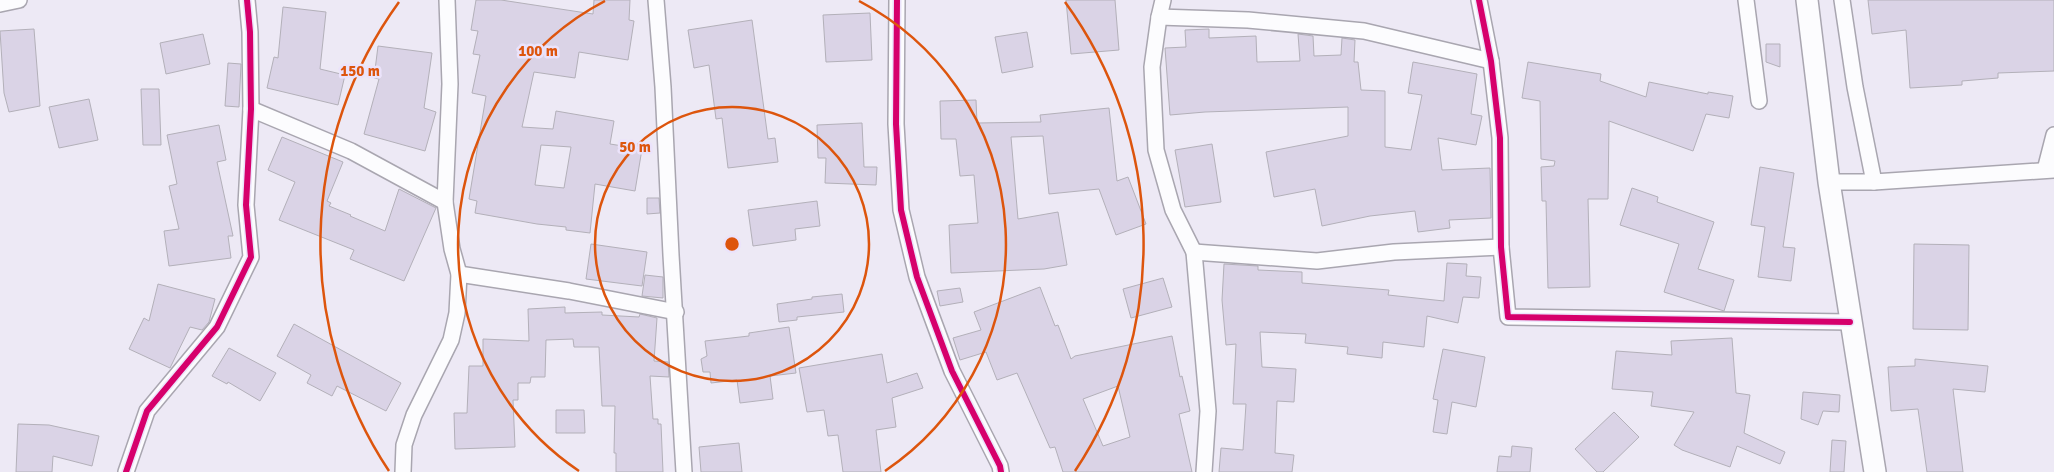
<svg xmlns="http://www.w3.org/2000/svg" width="2054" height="472" font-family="Signika,sans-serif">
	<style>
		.building { fill: #dad3e6; stroke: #b3b0b9; fill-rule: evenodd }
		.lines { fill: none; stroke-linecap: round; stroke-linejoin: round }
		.street-casing { stroke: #a9a6b0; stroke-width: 18 }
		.secondary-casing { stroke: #a9a6b0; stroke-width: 24 }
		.street { stroke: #fcfcfe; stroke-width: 15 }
		.secondary { stroke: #fcfcfe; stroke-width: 21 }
		.cycleway-casing { stroke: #ebe3fb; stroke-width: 9 }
		.cycleway { stroke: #d6006c; stroke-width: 6 }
		.ring { fill: none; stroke: #dd550d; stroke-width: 2.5 }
		.centre { fill: #dd550d; stroke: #ebe3fb; stroke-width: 2.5 }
		.ring-label { font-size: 15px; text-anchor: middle; font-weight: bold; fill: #dd550d; stroke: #ebe3fb; stroke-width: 5; stroke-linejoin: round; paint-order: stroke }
	</style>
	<rect width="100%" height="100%" fill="#ede9f5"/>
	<g class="building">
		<path d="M476,0H501L593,14L594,0H630L629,20L634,21L628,60L579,52L575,78L534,72L522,127L553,129L556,111L614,121L610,144L642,149L635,191L595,184L590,233L566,230V227L537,224L475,213L477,201L469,199L486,96L472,93L480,55L473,54L478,31L471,30ZM541,145L571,147L564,188L535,185Z"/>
		<polygon points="1066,0 1115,0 1119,50 1071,54"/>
		<polygon points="1868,0 2054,0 2054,71 1998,73 1998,78 1962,81 1962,85 1910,88 1906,30 1872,34"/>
		<polygon points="283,7 326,12 320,69 345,75 338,105 267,88 274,57 278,58"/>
		<polygon points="870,13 872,60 826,62 823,15"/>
		<polygon points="752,20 768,139 775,138 778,162 728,168 722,118 716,119 709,65 694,68 688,30"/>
		<polygon points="34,29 40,106 9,112 4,93 0,31"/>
		<polygon points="1209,29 1209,38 1256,36 1257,62 1300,61 1298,34 1313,36 1314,56 1341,55 1342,38 1355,40 1354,62 1358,62 1361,90 1385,91 1385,147 1411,150 1422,95 1408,93 1413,62 1477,74 1471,114 1482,116 1476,145 1438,138 1442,170 1490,168 1491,218 1449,220 1450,228 1418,232 1415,211 1370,216 1322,226 1315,189 1274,197 1266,152 1348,136 1348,107 1205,112 1170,115 1165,48 1186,47 1185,30"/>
		<polygon points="1027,32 1033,67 1002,73 995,37"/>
		<polygon points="203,34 210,64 166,74 160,43"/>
		<polygon points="1766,44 1780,44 1780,67 1766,62"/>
		<polygon points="378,46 432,53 424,108 436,112 425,151 364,134 379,79 374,78"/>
		<polygon points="1528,62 1601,74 1600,81 1646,97 1649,82 1708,94 1708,92 1733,96 1729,118 1706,114 1693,151 1609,121 1608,199 1588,199 1590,287 1548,288 1546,201 1542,201 1541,167 1554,166 1555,161 1541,159 1540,101 1522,98"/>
		<polygon points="228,63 241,64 239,107 225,106"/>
		<polygon points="141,89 159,89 161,145 143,145"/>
		<polygon points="89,99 98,140 59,148 49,107"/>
		<polygon points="976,100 977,123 1041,122 1040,115 1109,108 1117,181 1128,177 1146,224 1116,235 1099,189 1049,194 1043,136 1011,137 1018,219 1058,212 1067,265 1044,269 951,273 949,225 978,223 974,175 960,176 956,139 941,139 940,101"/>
		<polygon points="862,123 864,167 877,167 876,185 825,183 826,158 818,158 817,125"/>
		<polygon points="219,125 226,160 217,162 233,236 228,236 231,258 169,266 164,231 179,229 169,186 177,184 167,135"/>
		<polygon points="282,137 343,162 327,201 331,203 329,206 351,215 350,216 385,231 399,189 436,208 404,281 350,259 354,250 279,220 295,182 268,170"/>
		<polygon points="1212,144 1221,202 1185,207 1175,150"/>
		<polygon points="1760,167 1794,173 1783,247 1795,248 1791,281 1758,277 1765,227 1751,225"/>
		<polygon points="1632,188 1658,197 1657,202 1714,222 1698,269 1734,280 1724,311 1664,292 1679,244 1620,225"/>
		<polygon points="647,198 659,198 660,213 647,214"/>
		<polygon points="817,201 820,226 795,229 796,240 753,246 748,210"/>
		<polygon points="591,244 647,252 642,286 586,279"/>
		<polygon points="1914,244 1969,245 1968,330 1913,329"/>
		<polygon points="1447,263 1467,264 1466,276 1481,277 1479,298 1463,297 1458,323 1427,316 1424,347 1383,342 1382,358 1347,354 1348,347 1305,343 1306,334 1260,332 1262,367 1296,369 1294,402 1277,401 1275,453 1294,455 1292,472 1219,472 1221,448 1243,450 1246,404 1233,404 1236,344 1226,345 1222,300 1224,264 1258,266 1258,270 1302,272 1302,283 1389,290 1388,295 1444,301"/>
		<polygon points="645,275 663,277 663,298 642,296"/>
		<polygon points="1163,278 1172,307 1131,318 1123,289"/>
		<polygon points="158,284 215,299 209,322 202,330 190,327 170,368 129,349 144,318 149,321"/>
		<path d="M1040,287L1055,326L1058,325L1071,359L1075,356L1172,336L1180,377L1182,376L1190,411L1179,414L1192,472H1063L1055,447L1050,448L1017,373L997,380L986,352L960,360L953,338L981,330L974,312ZM1118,386L1130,437L1103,446L1083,399Z"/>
		<polygon points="960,288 963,302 940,306 937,291"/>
		<polygon points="842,294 844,312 797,317 797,320 779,322 777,304 812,299 812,297"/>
		<polygon points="565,307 565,313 602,312 602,315 639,317 640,314 657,318 654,361 668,362 669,377 650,376 653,419 658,419 658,424 661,424 663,472 616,472 616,453 614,453 615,406 602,406 599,347 574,347 573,339 546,340 545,377 531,377 530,383 518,383 518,400 513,400 515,447 455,449 454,413 467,413 469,366 483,366 483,339 529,341 528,309"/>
		<polygon points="294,324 401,383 386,411 337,386 332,396 307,383 311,375 277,356"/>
		<polygon points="789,327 796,373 770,376 773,399 740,403 737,380 711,383 710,372 703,372 701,359 707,356 705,341 749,336 749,333"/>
		<polygon points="1732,338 1736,393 1750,395 1744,433 1785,452 1780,464 1737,446 1730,467 1682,450 1674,445 1694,412 1651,406 1653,392 1612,389 1616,351 1672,355 1671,341"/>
		<polygon points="229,348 276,373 260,401 228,382 227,384 212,376"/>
		<polygon points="1443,349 1485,357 1476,407 1452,402 1447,434 1433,432 1438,400 1433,399"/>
		<polygon points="882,354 887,383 917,373 923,388 892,398 896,427 876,430 881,472 843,472 838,435 828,436 824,410 807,412 799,368"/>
		<polygon points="1915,359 1988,366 1985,392 1953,389 1963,472 1927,472 1918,409 1891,411 1888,367 1915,366"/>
		<polygon points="1803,392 1840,395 1839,412 1823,411 1818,425 1801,419"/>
		<polygon points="556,410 584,410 585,433 556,433"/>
		<polygon points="1614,412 1639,437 1603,472 1597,472 1575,449"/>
		<polygon points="18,424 49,425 99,436 92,466 53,456 52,472 16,472"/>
		<polygon points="1832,440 1846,441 1844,472 1830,472"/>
		<polygon points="739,443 742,472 701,472 699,447"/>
		<polygon points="1512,446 1532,448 1530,472 1497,472 1499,456 1511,457"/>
	</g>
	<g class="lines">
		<g class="street-casing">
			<g id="street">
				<polyline points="656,0 663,87 671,255 684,472"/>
				<polyline points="897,0 896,124 901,210 917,277 952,371 1000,466 1001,472"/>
				<polyline points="1163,0 1159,17 1152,67 1156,150 1173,210 1194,252 1208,411 1204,472"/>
				<polyline points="1479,0 1491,61 1500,138 1501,247 1508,317 1850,322"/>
				<polyline points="1746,0 1759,101"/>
				<polyline points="1842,0 1855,87 1874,182"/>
				<polyline points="0,4 19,0"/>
				<polyline points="1159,17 1248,20 1364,31 1491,61"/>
				<polyline points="251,109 351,151 445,202"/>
				<polyline points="2045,170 2054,135"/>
				<polyline points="1829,182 1874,182 2054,170"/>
				<polyline points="1194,252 1317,261 1394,252 1501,247"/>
				<polyline points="459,274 569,291 676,312"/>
				<polyline points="126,472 147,411 217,327 251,257 246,205 251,109 250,32 247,0"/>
				<polyline points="403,472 404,445 414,415 451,340 457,313 459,274 452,249 445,202 450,84 447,0"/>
			</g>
		</g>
		<g class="secondary-casing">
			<polyline id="secondary" points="1807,0 1829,182 1875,472"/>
		</g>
		<use href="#street" class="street"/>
		<use href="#secondary" class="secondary"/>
		<g class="cycleway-casing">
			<g id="cycleway">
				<polyline points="897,0 896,124 901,210 917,277 952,371 1000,466 1001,472"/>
				<polyline points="1479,0 1491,61 1500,138 1501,247 1508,317 1850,322"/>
				<polyline points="126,472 147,411 217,327 251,257 246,205 251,109 250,32 247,0"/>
			</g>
		</g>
		<use href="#cycleway" class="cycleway"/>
	</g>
	<g class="ring">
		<circle cx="732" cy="244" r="137"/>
		<path d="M579 471A274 274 0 0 1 605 1M859 1A274 274 0 0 1 885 471"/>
		<path d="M389 471A411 411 0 0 1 399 2M1065 2A411 411 0 0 1 1075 471"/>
	</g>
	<circle cx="732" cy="244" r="8" class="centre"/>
	<g class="ring-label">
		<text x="538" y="56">100 m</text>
		<text x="360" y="76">150 m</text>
		<text x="635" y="152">50 m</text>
	</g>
</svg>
